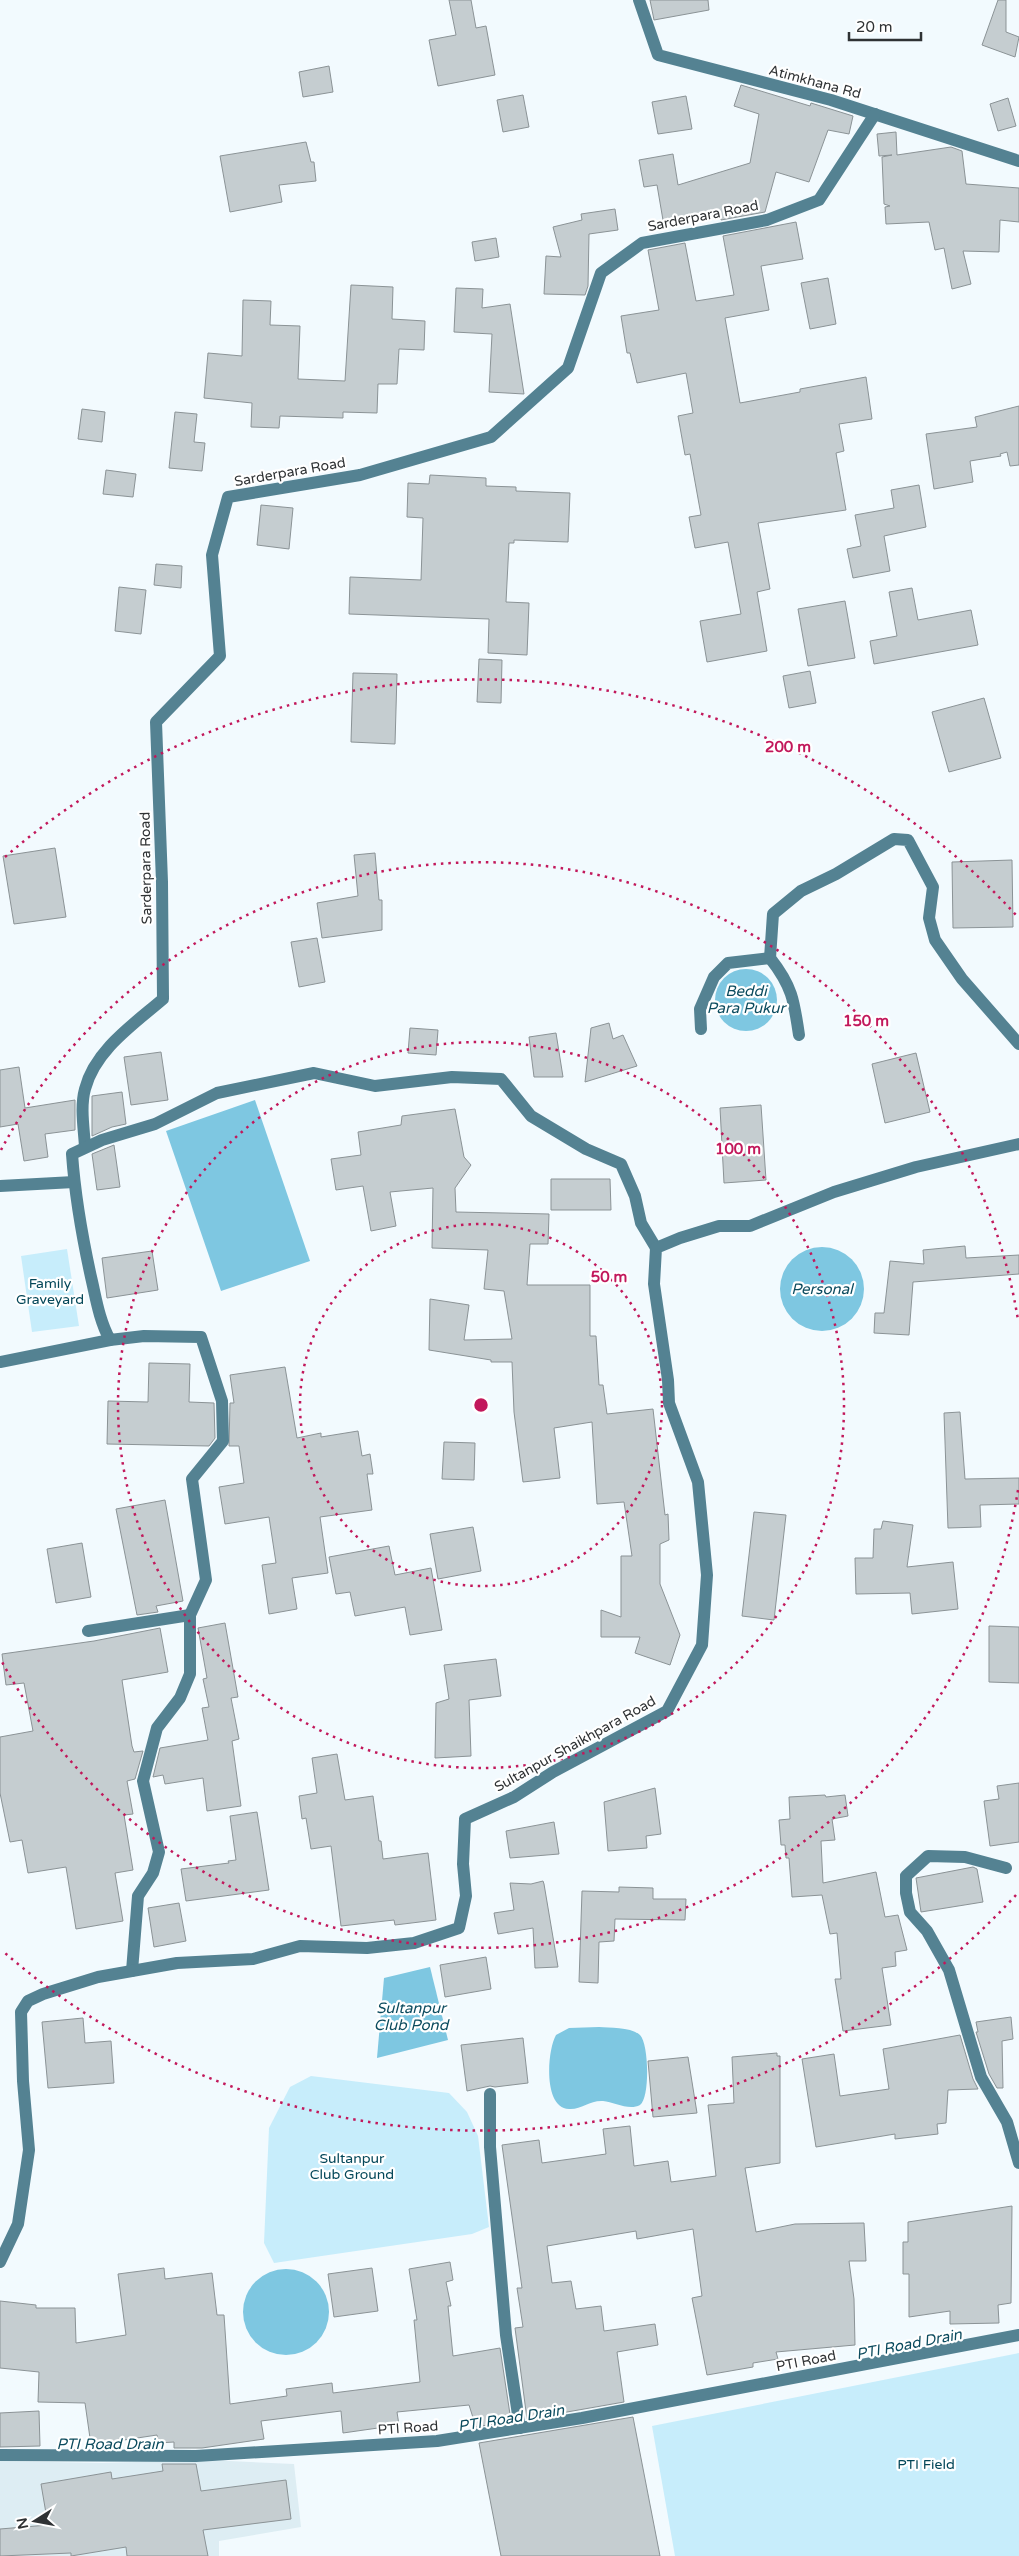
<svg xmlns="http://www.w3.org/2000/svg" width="1019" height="2556" font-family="'Varela Round',sans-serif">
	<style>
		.built { fill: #ddedf3 }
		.green { fill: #c7edfb }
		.water { fill: #7ec7e1 }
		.building { fill: #c5cdd0; stroke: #8b9396 }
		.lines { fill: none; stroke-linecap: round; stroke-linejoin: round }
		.secondary { stroke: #548292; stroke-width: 12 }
		.ring { fill: none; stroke: #c2185b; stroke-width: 2.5; stroke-dasharray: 2.5 5 }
		.labels { text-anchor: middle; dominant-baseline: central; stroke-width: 4.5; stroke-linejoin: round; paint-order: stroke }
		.street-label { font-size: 14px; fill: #2f3234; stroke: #fff }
		.park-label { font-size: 14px; fill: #044759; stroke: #fff }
		.water-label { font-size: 15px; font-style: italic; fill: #0b4b5e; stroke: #fff }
		.centre { fill: #c2185b; stroke: #fff; stroke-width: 2.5 }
		.ring-label { font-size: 15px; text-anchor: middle; font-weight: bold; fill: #c2185b; stroke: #fff; stroke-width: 4.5; stroke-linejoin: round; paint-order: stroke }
	</style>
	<rect width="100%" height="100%" fill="#f2fafe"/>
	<polygon class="built" points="208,2460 294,2464 301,2527 219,2541 219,2556 0,2556 0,2461 102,2463"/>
	<g class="green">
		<polygon points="67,1249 79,1326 32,1332 21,1256"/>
		<polygon points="311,2076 449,2093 467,2112 478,2136 489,2227 472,2234 274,2263 264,2243 269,2128 290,2087"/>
		<polygon points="1019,2353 1019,2556 675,2556 652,2426"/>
	</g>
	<g class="water">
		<circle cx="746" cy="1000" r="31"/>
		<polygon points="255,1100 310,1261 221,1291 166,1131"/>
		<circle cx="822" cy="1289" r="42"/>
		<polygon points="430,1967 448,2040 377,2058 384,1978"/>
		<path d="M599,2027C610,2028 631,2027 640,2035C649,2044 650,2098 640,2105C629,2111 614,2102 603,2101C590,2100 581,2110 569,2109C543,2108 547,2051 556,2035L569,2028Z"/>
		<circle cx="286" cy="2312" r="43"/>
	</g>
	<g class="building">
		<polygon points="449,0 471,0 476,28 486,26 495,75 438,86 429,40 456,35"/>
		<polygon points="650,0 708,0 709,10 654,20"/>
		<polygon points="998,0 1006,0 1006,32 1019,37 1015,57 982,45"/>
		<polygon points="329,66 333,92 303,97 299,72"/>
		<polygon points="741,85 810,106 811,103 853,116 849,134 828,130 809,182 776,172 765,212 721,220 720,217 664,226 657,185 644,187 639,160 673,154 678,185 750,163 759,114 734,106"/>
		<polygon points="523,95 529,127 503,132 497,100"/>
		<polygon points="686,96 692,129 658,134 652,102"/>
		<polygon points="1008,98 1016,126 998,131 990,104"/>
		<polygon points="896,132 897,155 951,147 962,151 966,184 1019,188 1019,222 1000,220 999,252 963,251 971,284 952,289 944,248 935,250 929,222 886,224 885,207 890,206 884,204 882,157 892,155 879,156 877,134"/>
		<polygon points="306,142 311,162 314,162 316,181 279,185 282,202 230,212 220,156"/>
		<polygon points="615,209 618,230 589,234 588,286 585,295 544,294 546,256 561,257 553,227 582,220 581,214"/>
		<polygon points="796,222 803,259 761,266 769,310 725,318 740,403 800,392 800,389 866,377 872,419 839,424 844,451 836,453 846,510 758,523 770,589 757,592 767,651 707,662 700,621 741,614 728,542 695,548 689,517 701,515 690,454 685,455 678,416 693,413 686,373 637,383 630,353 627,353 621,316 659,310 648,250 685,243 696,301 734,295 723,236"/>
		<polygon points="496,238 499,257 475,261 472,242"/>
		<polygon points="828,278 836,324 810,329 801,283"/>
		<polygon points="351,285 393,287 392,319 425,321 424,350 399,349 397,384 378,384 377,413 343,412 343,418 280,416 279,428 251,427 252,403 204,398 208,353 242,356 243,300 271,301 270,325 300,326 298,379 345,381"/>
		<polygon points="456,288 483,289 482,308 510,304 524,394 489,392 492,334 454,332"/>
		<polygon points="1019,406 1019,465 1010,466 1007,452 1000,454 1001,456 970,461 973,482 934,489 926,434 977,427 975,417"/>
		<polygon points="82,409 105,412 102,442 78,439"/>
		<polygon points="175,412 197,414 194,442 205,443 202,471 169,468"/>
		<polygon points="106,470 136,474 133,497 103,494"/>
		<polygon points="430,475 486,478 486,486 516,487 516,491 570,493 568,542 514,540 514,543 509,543 506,602 529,603 527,655 488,653 489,619 349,614 350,577 421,580 423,518 407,517 408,483 429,484"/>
		<polygon points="919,485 926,527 884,536 890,571 853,578 847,549 861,546 855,515 894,508 891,490"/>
		<polygon points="261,505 293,508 289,549 257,545"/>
		<polygon points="156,564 182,566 181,588 154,585"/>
		<polygon points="119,587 146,590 141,634 115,631"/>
		<polygon points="912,588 918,620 971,610 978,645 874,664 870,641 897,636 889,592"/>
		<polygon points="845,601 855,658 808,666 798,609"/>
		<polygon points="479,659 502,660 501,703 477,702"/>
		<polygon points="810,671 816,703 789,708 783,676"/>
		<polygon points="353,673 397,674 395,744 351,742"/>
		<polygon points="984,698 1001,758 949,772 932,712"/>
		<polygon points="55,848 66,917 14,924 3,856"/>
		<polygon points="375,853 379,900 382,900 382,930 322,938 317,903 358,896 354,855"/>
		<polygon points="1012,860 1013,927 953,928 952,862"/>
		<polygon points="317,938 325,982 299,987 291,942"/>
		<polygon points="609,1023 613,1039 623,1035 637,1066 585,1082 591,1028"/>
		<polygon points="410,1028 438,1030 436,1055 408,1053"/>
		<polygon points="556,1033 563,1077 534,1077 529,1037"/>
		<polygon points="161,1052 168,1100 131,1105 124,1057"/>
		<polygon points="916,1053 930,1112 885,1123 872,1064"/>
		<polygon points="19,1067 25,1108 75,1100 75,1130 45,1134 48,1157 24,1161 18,1124 0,1127 0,1070"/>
		<polygon points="122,1092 126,1124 112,1127 92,1136 92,1096"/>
		<polygon points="761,1105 766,1180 724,1183 720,1108"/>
		<polygon points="455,1109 464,1157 471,1165 455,1188 456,1212 549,1214 548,1244 530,1244 527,1285 590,1285 590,1336 596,1336 599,1385 603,1385 607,1414 653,1409 665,1515 668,1514 669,1540 660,1544 660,1584 680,1635 670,1665 635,1653 640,1637 601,1637 601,1610 621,1617 621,1556 632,1556 624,1502 597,1504 592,1422 554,1428 560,1478 523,1482 514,1412 512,1362 491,1362 491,1360 429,1350 430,1299 469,1305 464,1340 512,1339 504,1291 484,1289 488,1250 432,1248 433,1188 390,1192 396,1226 371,1231 363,1186 336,1190 331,1159 361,1155 358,1132 401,1125 402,1116"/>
		<polygon points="114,1145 120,1187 97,1190 92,1154"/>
		<polygon points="551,1179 610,1179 611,1210 551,1210"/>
		<polygon points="965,1246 966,1258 1019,1255 1019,1274 913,1282 909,1335 874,1333 875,1313 884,1313 890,1261 924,1264 923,1250"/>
		<polygon points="152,1251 158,1290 107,1298 102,1258"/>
		<polygon points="149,1363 190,1364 189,1402 214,1403 215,1438 209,1446 107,1444 108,1401 148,1402"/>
		<polygon points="285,1367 297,1438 321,1433 321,1437 358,1431 362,1456 370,1454 373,1474 367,1474 372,1510 320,1517 328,1573 292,1578 297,1609 269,1614 262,1565 276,1563 269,1517 225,1524 219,1487 244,1483 239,1446 229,1446 230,1403 234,1403 230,1375"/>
		<polygon points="960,1412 965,1479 1019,1478 1019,1504 980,1505 981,1527 948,1528 944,1413"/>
		<polygon points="444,1442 475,1443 474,1480 442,1479"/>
		<polygon points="165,1500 183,1601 156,1606 158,1612 137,1615 116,1509"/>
		<polygon points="754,1512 786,1515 774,1620 742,1616"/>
		<polygon points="883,1521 913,1525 907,1567 953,1562 958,1609 912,1614 910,1593 856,1594 855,1558 873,1558 874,1529 881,1529"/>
		<polygon points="473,1527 481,1571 438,1579 430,1534"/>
		<polygon points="82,1543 91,1597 56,1603 47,1549"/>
		<polygon points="389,1546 395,1575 431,1568 442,1630 410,1635 405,1607 355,1616 350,1592 336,1594 329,1557"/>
		<polygon points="225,1623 238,1697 231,1698 239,1739 232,1741 241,1806 207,1811 203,1778 165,1784 163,1775 153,1777 160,1748 208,1740 202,1708 209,1707 203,1679 207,1678 198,1628"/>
		<polygon points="989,1626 1019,1627 1019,1683 989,1682"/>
		<polygon points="160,1628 168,1672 122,1680 132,1746 134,1752 143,1751 135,1779 127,1781 133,1814 124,1815 133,1870 115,1873 123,1921 76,1929 66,1867 28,1873 22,1840 10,1842 0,1793 0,1737 33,1731 24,1683 6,1685 2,1654 94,1641"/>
		<polygon points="496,1659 501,1696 469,1700 471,1756 435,1758 436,1703 449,1699 444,1665"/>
		<polygon points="337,1754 345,1800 373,1796 379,1841 381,1841 383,1859 428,1853 436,1920 395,1925 394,1920 341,1926 331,1846 311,1849 306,1818 302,1819 299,1796 317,1793 312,1758"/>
		<polygon points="1019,1783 1019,1842 990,1846 984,1801 999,1799 997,1786"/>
		<polygon points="655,1788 661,1834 646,1836 647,1848 608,1851 604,1802"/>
		<polygon points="825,1795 826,1797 845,1795 848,1816 832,1819 835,1840 821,1841 823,1883 876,1872 885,1917 898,1915 907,1950 895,1952 896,1966 882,1968 891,2025 843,2031 835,1979 841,1979 837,1933 830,1934 822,1895 792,1897 789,1858 786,1858 785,1845 781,1845 779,1820 790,1819 789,1797"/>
		<polygon points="257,1812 269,1890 186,1901 181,1869 229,1863 228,1861 236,1860 230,1816"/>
		<polygon points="554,1822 559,1854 510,1858 506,1831"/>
		<polygon points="973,1867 977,1869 983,1902 921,1912 916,1878"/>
		<polygon points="543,1881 544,1884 558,1967 535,1968 533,1928 498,1934 494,1913 514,1910 510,1883 531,1884"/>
		<polygon points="619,1887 653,1888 653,1899 686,1899 685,1920 615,1919 614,1941 599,1942 598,1983 579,1982 582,1891 619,1892"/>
		<polygon points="179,1903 186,1941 154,1947 148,1908"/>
		<polygon points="486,1957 491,1989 445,1997 440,1965"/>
		<polygon points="1011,2017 1013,2039 1002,2041 1003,2088 997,2088 989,2074 976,2032 978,2032 976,2022"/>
		<polygon points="83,2018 85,2043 111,2041 114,2083 48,2088 42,2022"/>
		<polygon points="960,2035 973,2079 978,2089 948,2090 946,2123 937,2124 938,2134 895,2139 895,2134 816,2147 802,2059 834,2054 840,2096 889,2089 883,2049"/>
		<polygon points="523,2038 528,2083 495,2087 490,2086 467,2091 461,2045"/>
		<polygon points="777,2053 777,2056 780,2056 780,2163 745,2168 756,2232 795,2224 864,2223 866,2261 849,2261 854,2299 855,2345 776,2352 778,2359 753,2363 753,2367 707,2375 692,2298 702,2296 693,2229 637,2239 636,2231 547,2246 552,2283 571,2281 576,2309 601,2306 604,2331 655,2324 658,2345 617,2352 624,2402 527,2419 515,2328 523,2327 517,2288 522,2288 502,2145 539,2140 542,2163 606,2154 603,2129 630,2126 634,2166 668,2161 671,2182 716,2176 708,2105 734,2103 732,2057"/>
		<polygon points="688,2057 697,2113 653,2117 648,2061"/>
		<polygon points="1012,2206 1011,2303 998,2305 999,2323 950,2324 950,2311 909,2317 909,2274 903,2274 903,2242 908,2242 908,2222"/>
		<polygon points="450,2262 453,2280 446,2282 451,2306 448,2306 453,2356 500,2348 511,2421 476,2427 469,2405 397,2412 399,2425 343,2433 341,2411 261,2421 264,2439 202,2448 174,2448 174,2442 158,2443 157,2435 91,2445 85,2403 38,2402 39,2372 0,2368 0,2301 36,2305 36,2308 75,2308 76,2343 126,2335 118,2274 164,2268 165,2279 212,2273 217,2315 224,2315 230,2404 287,2396 286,2389 332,2383 333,2393 420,2382 414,2320 417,2320 409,2269"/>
		<polygon points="372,2268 378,2311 334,2317 328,2274"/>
		<polygon points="39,2411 40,2446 0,2447 0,2413"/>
		<polygon points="633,2417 660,2556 501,2556 479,2443"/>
		<polygon points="162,2464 196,2464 201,2491 286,2480 291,2519 203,2530 208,2556 127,2556 126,2547 71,2556 71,2553 0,2556 0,2529 48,2525 41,2484 111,2472 112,2479 163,2471"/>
	</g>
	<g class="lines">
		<g class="secondary">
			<polyline points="639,0 658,55 831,100 1019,161"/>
			<polyline points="701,1029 700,1009 714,977 728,963 770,958"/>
			<path d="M799,1035C794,1000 792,986 770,958L773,914L801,891L836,874L894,839L908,840L933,887L929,918L935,940L962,979L1019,1044"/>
			<path d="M85,1147C84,1129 80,1107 85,1089C95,1050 134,1024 163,999L162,882L156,722L220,656L212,555L228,497L360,475L491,437L568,368L601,273L642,243L767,220L819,200L875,114"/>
			<polyline points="0,1186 74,1182"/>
			<polyline points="0,1362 110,1340"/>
			<polyline points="88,1631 190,1615"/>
			<polyline points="1006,1868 965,1857 928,1856 906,1876 906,1893 910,1912 927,1931 949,1970 981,2077 1007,2122 1019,2163"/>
			<path d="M132,1971L138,1896L153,1873L159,1852L143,1781L157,1728L180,1698L190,1674V1615L206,1580L192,1479L223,1441L222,1401L201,1337L144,1336L110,1340C99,1320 96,1298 91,1277C82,1236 75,1196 72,1154L102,1140L155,1124L217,1093L314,1073L375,1086L452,1077L501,1079L531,1116L586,1149L621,1164L635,1196L641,1223L656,1248"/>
			<polyline points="490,2094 490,2147 506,2335 520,2428"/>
			<polyline points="0,2262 18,2224 29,2150 23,2081 21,2012 28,2001 43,1994 98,1977 177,1963 253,1959 300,1946 367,1948 414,1943 459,1928 466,1896 463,1864 465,1819 514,1797 553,1772 667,1711 702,1645 707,1575 698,1482 669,1403 668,1380 654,1284 656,1248 680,1238 719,1226 750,1226 834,1192 916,1167 1019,1144"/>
			<polyline points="0,2455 196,2456 437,2441 582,2418 1019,2335"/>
		</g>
	</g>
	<g class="ring">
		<circle cx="481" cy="1405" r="181"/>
		<circle cx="481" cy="1405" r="363"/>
		<path d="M1018 1490A544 544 0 0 1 1 1660M1 1150A544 544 0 0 1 1018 1320"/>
		<path d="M1016 1895A726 726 0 0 1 5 1953M5 857A726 726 0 0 1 1016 915"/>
	</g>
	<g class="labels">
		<g class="street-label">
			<text transform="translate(815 82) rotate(15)">Atimkhana Rd</text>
			<text transform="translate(703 216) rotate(-11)">Sarderpara Road</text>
			<text transform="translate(290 472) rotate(-10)">Sarderpara Road</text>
			<text transform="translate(146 868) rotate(-91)">Sarderpara Road</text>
			<text transform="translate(575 1744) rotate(-29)">Sultanpur Shaikhpara Road</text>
			<text transform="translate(806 2361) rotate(-11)">PTI Road</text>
			<text transform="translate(408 2428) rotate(-4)">PTI Road</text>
		</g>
		<g class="park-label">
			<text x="50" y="1283">Family<tspan x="50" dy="16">Graveyard</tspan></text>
			<text x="352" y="2158">Sultanpur<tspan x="352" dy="16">Club Ground</tspan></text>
			<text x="926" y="2464">PTI Field</text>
		</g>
		<g class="water-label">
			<text x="746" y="991">Beddi<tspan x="746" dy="17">Para Pukur</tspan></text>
			<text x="822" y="1289">Personal</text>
			<text x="411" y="2008">Sultanpur<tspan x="411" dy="17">Club Pond</tspan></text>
			<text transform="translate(909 2344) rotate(-11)">PTI Road Drain</text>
			<text transform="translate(511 2418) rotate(-9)">PTI Road Drain</text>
			<text x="110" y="2444">PTI Road Drain</text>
		</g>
	</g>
	<circle cx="481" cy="1405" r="8" class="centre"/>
	<g class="ring-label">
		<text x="788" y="752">200 m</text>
		<text x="866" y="1026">150 m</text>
		<text x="738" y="1154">100 m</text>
		<text x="609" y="1282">50 m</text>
	</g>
	<g transform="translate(35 2521) rotate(259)" stroke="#ffffff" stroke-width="4" paint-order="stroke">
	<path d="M0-4L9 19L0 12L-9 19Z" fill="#2f3234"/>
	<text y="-8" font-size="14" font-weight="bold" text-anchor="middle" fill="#2f3234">N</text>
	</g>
	<path d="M849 32v8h72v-8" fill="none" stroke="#2f3234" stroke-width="2.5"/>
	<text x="856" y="32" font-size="15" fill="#2f3234" stroke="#ffffff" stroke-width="4" paint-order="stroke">20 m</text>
</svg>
